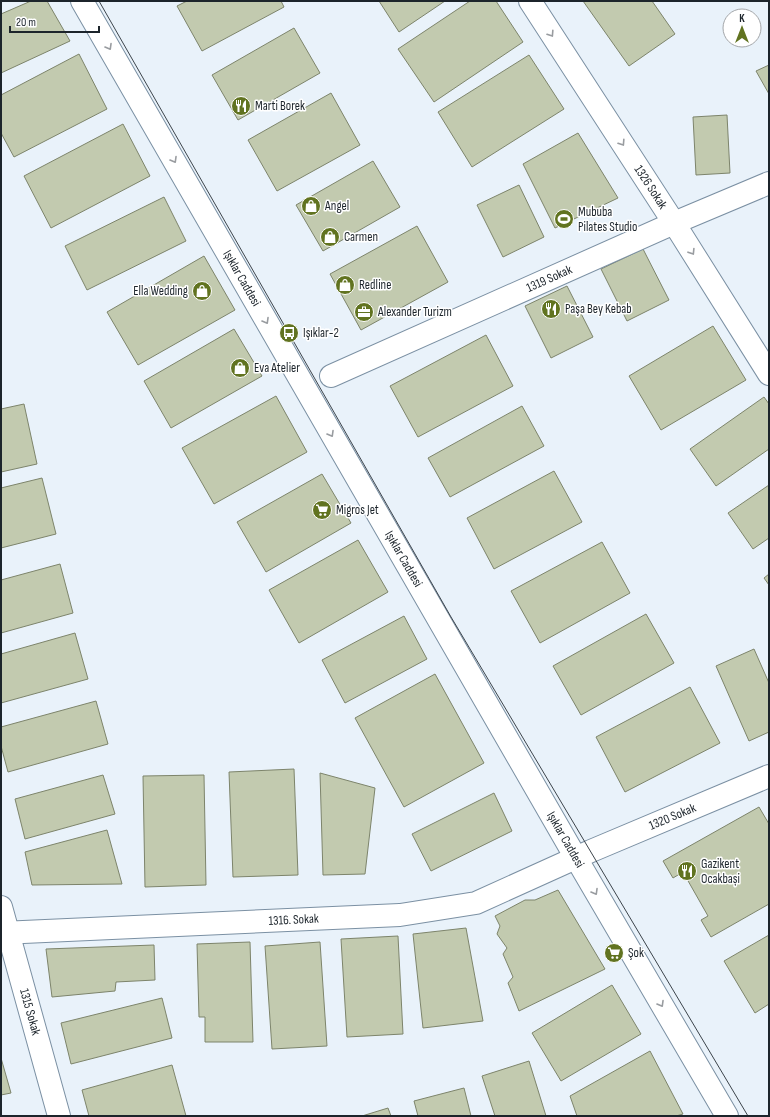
<svg xmlns="http://www.w3.org/2000/svg" width="770" height="1117" font-family="'Sofia Sans Condensed',sans-serif">
	<style>
		.building { fill: #c2caaf; stroke: #7d846b }
		.lines { fill: none; stroke-linecap: round; stroke-linejoin: round }
		.street-casing { stroke: #7b90a3; stroke-width: 24 }
		.secondary-casing { stroke: #7b90a3; stroke-width: 24 }
		.street { stroke: #fff; stroke-width: 22 }
		.secondary { stroke: #fff; stroke-width: 22 }
		.tram { stroke: #3c444b; stroke-width: 1 }
		.oneway { stroke: #999ca0 }
		.labels { text-anchor: middle; dominant-baseline: central; stroke-width: 3; stroke-linejoin: round; paint-order: stroke }
		.poi-label { font-size: 13px; fill: #1c242b; stroke: #fff; text-anchor: start }
		.street-label { font-size: 13px; fill: #1c242b; stroke: #fff }
	</style>
	<rect width="100%" height="100%" fill="#e9f2fa"/>
	<g class="building">
		<polygon points="31,1 47,1 70,41 1,73 1,14"/>
		<polygon points="187,1 281,1 284,7 202,51 177,6"/>
		<polygon points="379,1 445,1 399,32"/>
		<polygon points="470,1 496,1 523,42 434,102 398,49"/>
		<polygon points="583,1 652,1 675,34 629,66"/>
		<polygon points="294,28 320,73 238,120 212,75"/>
		<polygon points="79,54 107,109 14,157 1,133 1,95"/>
		<polygon points="529,55 564,109 472,167 438,112"/>
		<polygon points="769,65 769,94 756,71"/>
		<polygon points="331,93 360,145 277,191 248,140"/>
		<polygon points="727,115 730,173 696,175 693,117"/>
		<polygon points="123,124 150,176 51,228 24,176"/>
		<polygon points="578,133 618,198 555,228 523,164"/>
		<polygon points="373,161 400,207 323,251 296,205"/>
		<polygon points="519,185 544,237 503,257 477,205"/>
		<polygon points="164,197 186,241 87,290 65,246"/>
		<polygon points="417,226 448,282 361,330 330,274"/>
		<polygon points="643,249 669,300 627,321 601,269"/>
		<polygon points="204,256 235,310 138,365 107,312"/>
		<polygon points="567,286 593,337 551,358 525,306"/>
		<polygon points="713,326 746,380 661,430 629,376"/>
		<polygon points="234,329 262,376 171,428 144,381"/>
		<polygon points="486,335 513,386 418,437 390,386"/>
		<polygon points="276,396 307,452 214,504 182,448"/>
		<polygon points="764,397 769,404 769,449 716,486 690,449"/>
		<polygon points="24,404 37,464 1,472 1,409"/>
		<polygon points="522,406 544,446 450,497 428,458"/>
		<polygon points="554,471 582,522 494,569 467,518"/>
		<polygon points="322,474 351,523 266,572 237,522"/>
		<polygon points="42,478 56,534 1,548 1,488"/>
		<polygon points="769,485 769,538 753,549 728,513"/>
		<polygon points="358,540 388,592 299,643 269,590"/>
		<polygon points="602,542 630,593 540,643 511,591"/>
		<polygon points="60,564 73,613 1,633 1,580"/>
		<polygon points="769,574 769,585 764,578"/>
		<polygon points="646,614 674,663 581,715 553,666"/>
		<polygon points="404,616 427,659 345,703 322,660"/>
		<polygon points="75,633 88,679 1,703 1,654"/>
		<polygon points="754,649 769,683 769,732 749,741 716,666"/>
		<polygon points="435,674 484,763 404,807 355,718"/>
		<polygon points="690,687 720,743 625,792 596,737"/>
		<polygon points="96,701 108,744 8,772 1,746 1,727"/>
		<polygon points="294,769 298,875 233,877 229,772"/>
		<polygon points="320,773 375,788 365,874 323,875"/>
		<polygon points="103,775 115,814 25,839 15,799"/>
		<polygon points="204,775 206,885 145,887 143,776"/>
		<polygon points="494,793 512,831 431,871 412,834"/>
		<polygon points="759,807 769,824 769,904 711,937 701,920 708,916 683,872 673,878 663,861"/>
		<polygon points="107,830 122,884 32,885 25,852"/>
		<polygon points="558,890 605,969 519,1011 508,983 513,977 503,954 507,948 497,934 500,926 495,916 525,900 535,900"/>
		<polygon points="466,928 483,1021 423,1028 413,934"/>
		<polygon points="769,935 769,1004 755,1013 724,961"/>
		<polygon points="398,936 403,1034 347,1037 341,939"/>
		<polygon points="250,942 253,1042 205,1042 205,1017 199,1017 197,944"/>
		<polygon points="320,942 327,1046 272,1049 265,946"/>
		<polygon points="154,945 155,980 116,982 115,991 52,997 46,949"/>
		<polygon points="612,985 641,1034 561,1081 532,1033"/>
		<polygon points="162,998 172,1038 71,1064 61,1023"/>
		<polygon points="650,1051 683,1114 676,1116 577,1116 570,1096"/>
		<polygon points="1,1058 11,1093 1,1095"/>
		<polygon points="529,1061 546,1116 495,1116 482,1076"/>
		<polygon points="172,1065 186,1116 89,1116 82,1090"/>
		<polygon points="464,1088 471,1116 418,1116 414,1101"/>
		<polygon points="388,1108 391,1116 362,1116"/>
	</g>
	<g class="lines">
		<g class="street-casing">
			<g id="street">
				<path id="s1" d="M530,1L674,223L769,374"/>
				<path id="s2" d="M331,376L674,223L769,183"/>
				<path id="s3" d="M1,907L59,1116"/>
				<path id="s4" d="M1,933L400,915L476,903L591,851L769,776"/>
			</g>
		</g>
		<g class="secondary-casing">
			<g id="secondary">
				<path id="s5" d="M82,1L576,858L727,1116"/>
			</g>
		</g>
		<use href="#street" class="street"/>
		<use href="#secondary" class="secondary"/>
		<polyline class="tram" points="99,1 451,617 748,1116"/>
	</g>
	<defs><path id="oneway-chevron" d="M-2-3.5L2.5 0L-2 3.5" fill="none" stroke-width="1.6" stroke-linecap="round" stroke-linejoin="round"/></defs>
	<g class="oneway">
		<use href="#oneway-chevron" transform="translate(551 34) rotate(57)"/>
		<use href="#oneway-chevron" transform="translate(109 47) rotate(60)"/>
		<use href="#oneway-chevron" transform="translate(622 143) rotate(57)"/>
		<use href="#oneway-chevron" transform="translate(174 160) rotate(60)"/>
		<use href="#oneway-chevron" transform="translate(692 252) rotate(58)"/>
		<use href="#oneway-chevron" transform="translate(266 321) rotate(60)"/>
		<use href="#oneway-chevron" transform="translate(331 434) rotate(60)"/>
		<use href="#oneway-chevron" transform="translate(595 892) rotate(60)"/>
		<use href="#oneway-chevron" transform="translate(661 1004) rotate(60)"/>
	</g>
	<defs>
		<g id="restaurant-disc" transform="scale(1)"><circle r="9.5" fill="#617320" stroke="#fff"/><path d="M-5-6h1v4h1v-4h1v4h1v-4h1v5L-1.5 .5V6h-2V.5L-5-1ZM5-6V6H3V1.5H1.5Q1.5-4 5-6Z" fill="#fff"/></g>
		<g id="shop-disc" transform="scale(1)"><circle r="9.5" fill="#617320" stroke="#fff"/><path d="M-5-2.5h2.3a2.7 3.5 0 0 1 5.4 0H5L5.5 6h-11ZM-1.5-2.5h3a1.5 2.3 0 0 0-3 0Z" fill="#fff"/></g>
		<g id="stadium-disc" transform="scale(1)"><circle r="9.5" fill="#617320" stroke="#fff"/><path d="M0-5a6.5 5 0 1 0 0 10a6.5 5 0 1 0 0-10ZM-3.5-1.8h7v3.6h-7Z" fill="#fff"/></g>
		<g id="office-disc" transform="scale(1)"><circle r="9.5" fill="#617320" stroke="#fff"/><path d="M-6-3h4V-5.5h4V-3h4V5H-6ZM-1-4.5V-3h2v-1.5ZM-6 0V1H6V0Z" fill="#fff"/></g>
		<g id="bus-disc" transform="scale(1)"><circle r="9.5" fill="#617320" stroke="#fff"/><path d="M-5-6H5V4H4V6H2V4H-2V6H-4V4H-5ZM-3.5-4V0h7V-4ZM-3.5 1.2v1.5H-2V1.2ZM2 1.2v1.5H3.5V1.2Z" fill="#fff"/></g>
		<g id="supermarket-disc" transform="scale(1)"><circle r="9.5" fill="#617320" stroke="#fff"/><path d="M-6-5.5h2.5l.6 2H6L4.5 2H-2.5L-4.4-4H-6ZM-1.5 3.2a1.3 1.3 0 1 0 .1 0ZM3 3.2a1.3 1.3 0 1 0 .1 0Z" fill="#fff"/></g>
	</defs>
	<g fill-rule="evenodd">
		<use href="#restaurant-disc" x="241" y="106"/>
		<use href="#shop-disc" x="311" y="206"/>
		<use href="#stadium-disc" x="564" y="219"/>
		<use href="#shop-disc" x="330" y="237"/>
		<use href="#shop-disc" x="345" y="285"/>
		<use href="#shop-disc" x="202" y="291"/>
		<use href="#restaurant-disc" x="551" y="309"/>
		<use href="#office-disc" x="364" y="312"/>
		<use href="#bus-disc" x="289" y="333"/>
		<use href="#shop-disc" x="240" y="368"/>
		<use href="#supermarket-disc" x="322" y="510"/>
		<use href="#restaurant-disc" x="687" y="871"/>
		<use href="#supermarket-disc" x="614" y="953"/>
	</g>
	<g class="labels">
		<g class="poi-label">
			<text x="255" y="106">Marti Borek</text>
			<text x="325" y="206">Angel</text>
			<text x="578" y="212">Mububa<tspan x="578" dy="15">Pilates Studio</tspan></text>
			<text x="344" y="237">Carmen</text>
			<text x="359" y="285">Redline</text>
			<text x="188" y="291" text-anchor="end">Ella Wedding</text>
			<text x="565" y="309">Paşa Bey Kebab</text>
			<text x="378" y="312">Alexander Turizm</text>
			<text x="303" y="333">Işıklar-2</text>
			<text x="254" y="368">Eva Atelier</text>
			<text x="336" y="510">Migros Jet</text>
			<text x="701" y="864">Gazikent<tspan x="701" dy="15">Ocakbași</tspan></text>
			<text x="628" y="953">Şok</text>
		</g>
		<g class="street-label">
			<text stroke="none"><textPath href="#s1" startOffset="222">1326 Sokak</textPath></text>
			<text stroke="none"><textPath href="#s5" startOffset="320">Işıklar Caddesi</textPath></text>
			<text stroke="none"><textPath href="#s2" startOffset="239">1319 Sokak</textPath></text>
			<text stroke="none"><textPath href="#s5" startOffset="644">Işıklar Caddesi</textPath></text>
			<text stroke="none"><textPath href="#s4" startOffset="691">1320 Sokak</textPath></text>
			<text stroke="none"><textPath href="#s5" startOffset="968">Işıklar Caddesi</textPath></text>
			<text stroke="none"><textPath href="#s4" startOffset="293">1316. Sokak</textPath></text>
			<text stroke="none"><textPath href="#s3" startOffset="109">1315 Sokak</textPath></text>
		</g>
	</g>
	<rect width="770" height="1117" fill="none" stroke="#1c242b" stroke-width="4"/>
	<g transform="translate(742 28)"><circle r="19" fill="#ffffff" stroke="#a4a7aa"/>
	<path d="M0-3L7 15L0 10L-7 15Z" fill="#617320"/>
	<text y="-6" font-size="11" font-weight="bold" text-anchor="middle" fill="#1c242b">K</text>
	</g>
	<path d="M10 26v6h89v-6" fill="none" stroke="#1c242b" stroke-width="2"/>
	<text x="16" y="26" font-size="12" fill="#1c242b" stroke="#ffffff" stroke-width="3" paint-order="stroke">20 m</text>
</svg>
